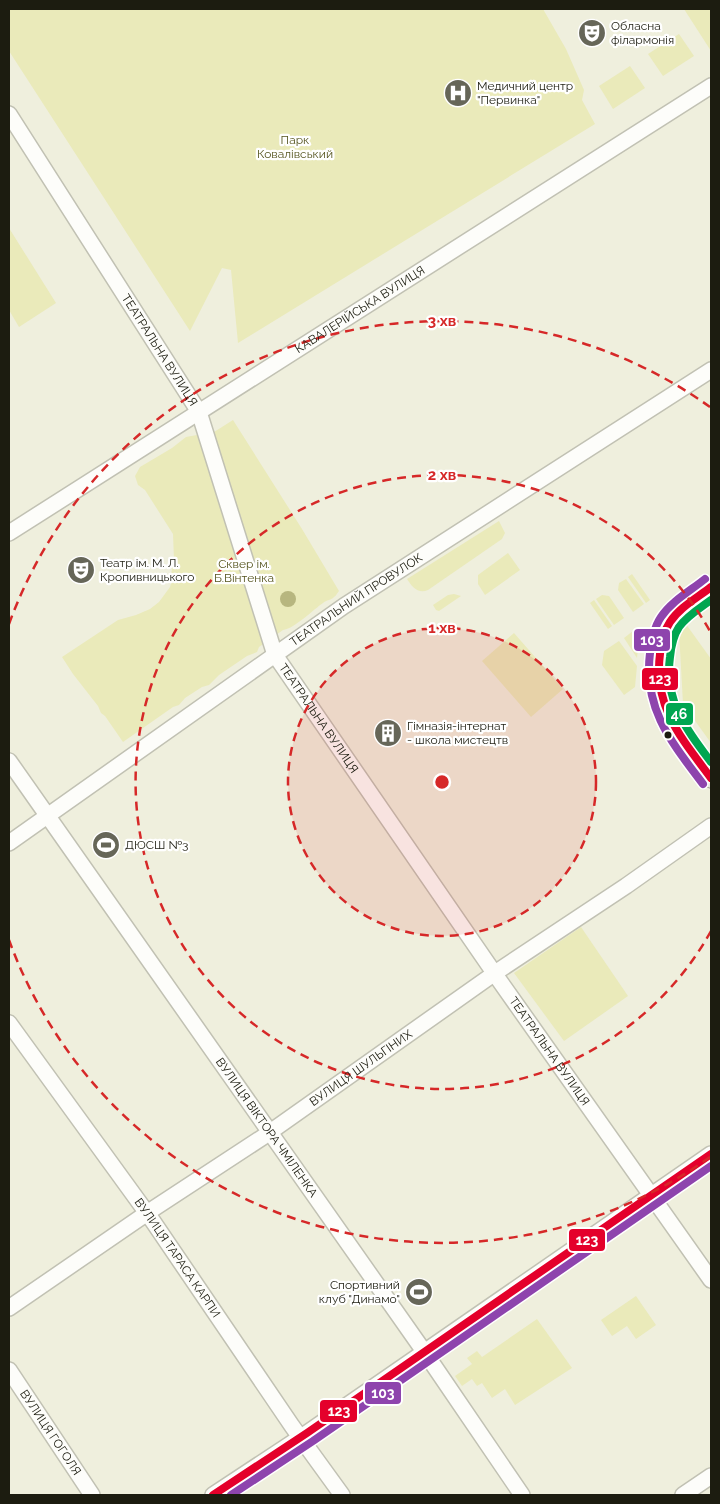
<svg xmlns="http://www.w3.org/2000/svg" width="720" height="1504" font-family="Raleway,sans-serif">
	<style>
		.green { fill: #eaeaba }
		.water { fill: #b7b67f }
		.lines { fill: none; stroke-linecap: round; stroke-linejoin: round }
		.minor-casing { stroke: #c1c1b3; stroke-width: 18 }
		.major-casing { stroke: #a6a694; stroke-width: 21 }
		.minor { stroke: #fdfdfa; stroke-width: 15 }
		.major { stroke: #e7e7e0; stroke-width: 19 }
		.bus-1-casing { stroke: #fff; stroke-width: 11 }
		.bus-2-casing { stroke: #fff; stroke-width: 11 }
		.bus-3-casing { stroke: #fff; stroke-width: 11 }
		.bus-1 { stroke: #e4002b; stroke-width: 8 }
		.bus-2 { stroke: #8e44ad; stroke-width: 8 }
		.bus-3 { stroke: #00a651; stroke-width: 8 }
		.ring { fill: none; stroke: #d62828; stroke-width: 2.5; stroke-dasharray: 9 6 }
		.bus-dot { fill: #1c1c10; stroke: #fff; stroke-width: 2 }
		.labels { text-anchor: middle; dominant-baseline: central; stroke-width: 4.5; stroke-linejoin: round; paint-order: stroke }
		.poi-label { font-size: 12px; fill: #1c1c10; stroke: #fff; text-anchor: start }
		.park-label { font-size: 12px; fill: #55541e; stroke: #fff }
		.street-label { font-size: 12px; fill: #1c1c10; stroke: #fff }
		.centre { fill: #d62828; stroke: #fff; stroke-width: 2.5 }
		.ring-label { font-size: 15px; text-anchor: middle; font-weight: bold; fill: #d62828; stroke: #fff; stroke-width: 4.5; stroke-linejoin: round; paint-order: stroke }
		.line-badge { stroke: #fff; stroke-width: 2 }
		.badge-label { font-size: 14px; text-anchor: middle; font-weight: bold; fill: #fff }
	</style>
	<rect width="100%" height="100%" fill="#efefdd"/>
	<g class="green">
		<polygon points="9,9 543,9 566,49 584,90 582,100 595,124 238,343 231,270 222,268 190,331 9,51"/>
		<polygon points="684,9 711,9 711,51"/>
		<polygon points="679,34 694,56 663,76 648,54"/>
		<polygon points="630,66 645,88 613,109 599,86"/>
		<polygon points="9,228 56,303 19,327 9,310"/>
		<path d="M233,420L302,529L339,591C337,593 336,596 334,597C332,600 326,600 323,603C314,609 294,629 283,630L259,647L257,652L247,656L219,675L209,685L202,687L185,698L179,705L173,707L123,742L105,716L101,713L98,706L73,674L62,657L118,620L136,615L150,609L159,602L170,587L172,580L171,574L174,560L173,534L145,490L138,485L135,476L140,467L172,448L186,437L197,435L203,439Z"/>
		<path d="M499,521L505,533L502,539L428,590C418,594 412,587 407,579Z"/>
		<polygon points="508,553 520,570 485,595 478,584 478,575"/>
		<polygon points="632,574 650,600 646,603 628,577"/>
		<polygon points="626,579 644,604 633,612 618,590 619,583"/>
		<polygon points="454,594 461,596 439,611 436,610 433,605 448,595"/>
		<polygon points="602,595 609,596 624,618 614,625 596,599"/>
		<polygon points="594,600 612,626 608,629 590,603"/>
		<polygon points="683,620 711,659 711,743 683,704 679,631"/>
		<polygon points="633,631 639,639 637,658 624,638"/>
		<polygon points="514,633 563,689 531,717 482,661"/>
		<polygon points="619,641 637,666 635,687 624,695 602,665 604,651"/>
		<polygon points="581,927 628,996 564,1041 514,973"/>
		<polygon points="636,1296 656,1325 636,1339 627,1326 612,1336 601,1320"/>
		<polygon points="537,1319 572,1368 515,1405 505,1389 492,1398 482,1383 477,1386 472,1379 462,1386 455,1376 472,1364 467,1358 477,1351 482,1357"/>
	</g>
	<circle class="water" cx="288" cy="599" r="8"/>
	<g class="lines">
		<g class="minor-casing">
			<g id="minor">
				<path id="s1" d="M9,114L199,412L275,655L499,980L711,1280"/>
				<path id="s2" d="M9,533L711,86"/>
				<path id="s3" d="M9,761L430,1360L522,1495"/>
				<path id="s4" d="M9,843L344,606L711,370"/>
				<path id="s5" d="M9,1023L152,1220L292,1426L342,1495"/>
				<path id="s6" d="M9,1308L153,1209L263,1137L495,973L626,886L711,826"/>
				<path id="s7" d="M9,1370L92,1495"/>
				<polyline points="213,1495 307,1433 711,1154"/>
				<polyline points="683,1495 711,1476"/>
			</g>
		</g>
		<g class="major-casing">
			<path id="major" d="M711,587C699,597 679,609 670,622C663,633 660,649 659,662C655,714 683,740 711,778"/>
		</g>
		<use href="#minor" class="minor"/>
		<use href="#major" class="major"/>
		<g class="bus-1-casing">
			<g id="bus-1">
				<path d="M711,587C697,598 680,607 670,622C664,631 661,643 660,654C653,707 682,739 711,778"/>
				<polyline points="213,1495 307,1433 711,1154"/>
			</g>
		</g>
		<g class="bus-2-casing">
			<g id="bus-2">
				<path d="M703,784C672,743 643,709 650,653C652,641 654,627 661,617C672,601 690,591 705,579"/>
				<polyline points="231,1495 313,1441 711,1166"/>
			</g>
		</g>
		<g class="bus-3-casing">
			<path id="bus-3" d="M711,600C700,608 687,616 679,627C673,636 671,647 670,657C664,701 686,729 711,762"/>
		</g>
		<use href="#bus-1" class="bus-1"/>
		<use href="#bus-2" class="bus-2"/>
		<use href="#bus-3" class="bus-3"/>
	</g>
	<circle cx="442" cy="782" r="154" fill="#d62828" fill-opacity=".12"/>
	<g class="ring">
		<circle cx="442" cy="782" r="154"/>
		<path d="M711 931A307 307 0 1 1 711 633"/>
		<path d="M710 1157A461 461 0 0 1 9 940M9 624A461 461 0 0 1 710 407"/>
	</g>
	<defs>
		<g id="theatre-disc" transform="scale(1.4375)"><circle r="9.5" fill="#666658" stroke="#fff"/><path d="M-5-5.5Q0-4 5-5.5V0Q5 5 0 6Q-5 5-5 0ZM-3.3-2.5H-1v1.5H-3.3ZM1-2.5H3.3v1.5H1ZM-2.8 1Q0 5.5 2.8 1Z" fill="#fff"/></g>
		<g id="hospital-disc" transform="scale(1.4375)"><circle r="9.5" fill="#666658" stroke="#fff"/><path d="M-5-5h3v3.5h4V-5h3V5h-3V1.5h-4V5h-3Z" fill="#fff"/></g>
		<g id="building-disc" transform="scale(1.4375)"><circle r="9.5" fill="#666658" stroke="#fff"/><path d="M-4-6H4V6H1V3H-1V6H-4ZM-2.5-4.3h1.7v1.8h-1.7ZM.8-4.3h1.7v1.8H.8ZM-2.5-1h1.7V.8h-1.7ZM.8-1h1.7V.8H.8Z" fill="#fff"/></g>
		<g id="stadium-disc" transform="scale(1.4375)"><circle r="9.5" fill="#666658" stroke="#fff"/><path d="M0-5a6.5 5 0 1 0 0 10a6.5 5 0 1 0 0-10ZM-3.5-1.8h7v3.6h-7Z" fill="#fff"/></g>
	</defs>
	<g fill-rule="evenodd">
		<use href="#theatre-disc" x="592" y="33"/>
		<use href="#hospital-disc" x="458" y="93"/>
		<use href="#theatre-disc" x="81" y="570"/>
		<use href="#building-disc" x="388" y="733"/>
		<use href="#stadium-disc" x="106" y="845"/>
		<use href="#stadium-disc" x="419" y="1292"/>
	</g>
	<circle class="bus-dot" cx="668" cy="735" r="4.5"/>
	<g class="labels">
		<g class="poi-label">
			<text x="611" y="26">Обласна<tspan x="611" dy="14">філармонія</tspan></text>
			<text x="477" y="86">Медичний центр<tspan x="477" dy="14">"Первинка"</tspan></text>
			<text x="100" y="563">Театр ім. М. Л.<tspan x="100" dy="14">Кропивницького</tspan></text>
			<text x="407" y="726">Гімназія-інтернат<tspan x="407" dy="14">- школа мистецтв</tspan></text>
			<text x="125" y="845">ДЮСШ №3</text>
			<text x="400" y="1285" text-anchor="end">Спортивний<tspan x="400" dy="14">клуб "Динамо"</tspan></text>
		</g>
		<g class="park-label">
			<text x="295" y="140">Парк<tspan x="295" dy="14">Ковалівський</tspan></text>
			<text x="244" y="564">Сквер ім.<tspan x="244" dy="14">Б.Вінтенка</tspan></text>
		</g>
		<g class="street-label">
			<text stroke="none"><textPath href="#s2" startOffset="416">КАВАЛЕРІЙСЬКА ВУЛИЦЯ</textPath></text>
			<text stroke="none"><textPath href="#s1" startOffset="280">ТЕАТРАЛЬНА ВУЛИЦЯ</textPath></text>
			<text stroke="none"><textPath href="#s4" startOffset="424">ТЕАТРАЛЬНИЙ ПРОВУЛОК</textPath></text>
			<text stroke="none"><textPath href="#s1" startOffset="685">ТЕАТРАЛЬНА ВУЛИЦЯ</textPath></text>
			<text stroke="none"><textPath href="#s1" startOffset="1090">ТЕАТРАЛЬНА ВУЛИЦЯ</textPath></text>
			<text stroke="none"><textPath href="#s6" startOffset="426">ВУЛИЦЯ ШУЛЬГІНИХ</textPath></text>
			<text stroke="none"><textPath href="#s3" startOffset="448">ВУЛИЦЯ ВІКТОРА ЧМІЛЕНКА</textPath></text>
			<text stroke="none"><textPath href="#s5" startOffset="289">ВУЛИЦЯ ТАРАСА КАРПИ</textPath></text>
			<text stroke="none"><textPath href="#s7" startOffset="75">ВУЛИЦЯ ГОГОЛЯ</textPath></text>
		</g>
	</g>
	<circle cx="442" cy="782" r="8" class="centre"/>
	<g class="ring-label">
		<text x="442" y="326">3 хв</text>
		<text x="442" y="480">2 хв</text>
		<text x="442" y="633">1 хв</text>
	</g>
	<g class="line-badge">
		<rect x="633" y="628" width="38" height="24" rx="5" fill="#8e44ad"/>
		<rect x="641" y="667" width="38" height="24" rx="5" fill="#e4002b"/>
		<rect x="665" y="702" width="29" height="24" rx="5" fill="#00a651"/>
		<rect x="568" y="1228" width="38" height="24" rx="5" fill="#e4002b"/>
		<rect x="364" y="1381" width="38" height="24" rx="5" fill="#8e44ad"/>
		<rect x="319" y="1399" width="39" height="24" rx="5" fill="#e4002b"/>
	</g>
	<g class="badge-label">
		<text x="652" y="645">103</text>
		<text x="660" y="684">123</text>
		<text x="679" y="719">46</text>
		<text x="587" y="1245">123</text>
		<text x="383" y="1398">103</text>
		<text x="339" y="1416">123</text>
	</g>
	<rect width="720" height="1504" fill="none" stroke="#1c1c10" stroke-width="20"/>
</svg>
